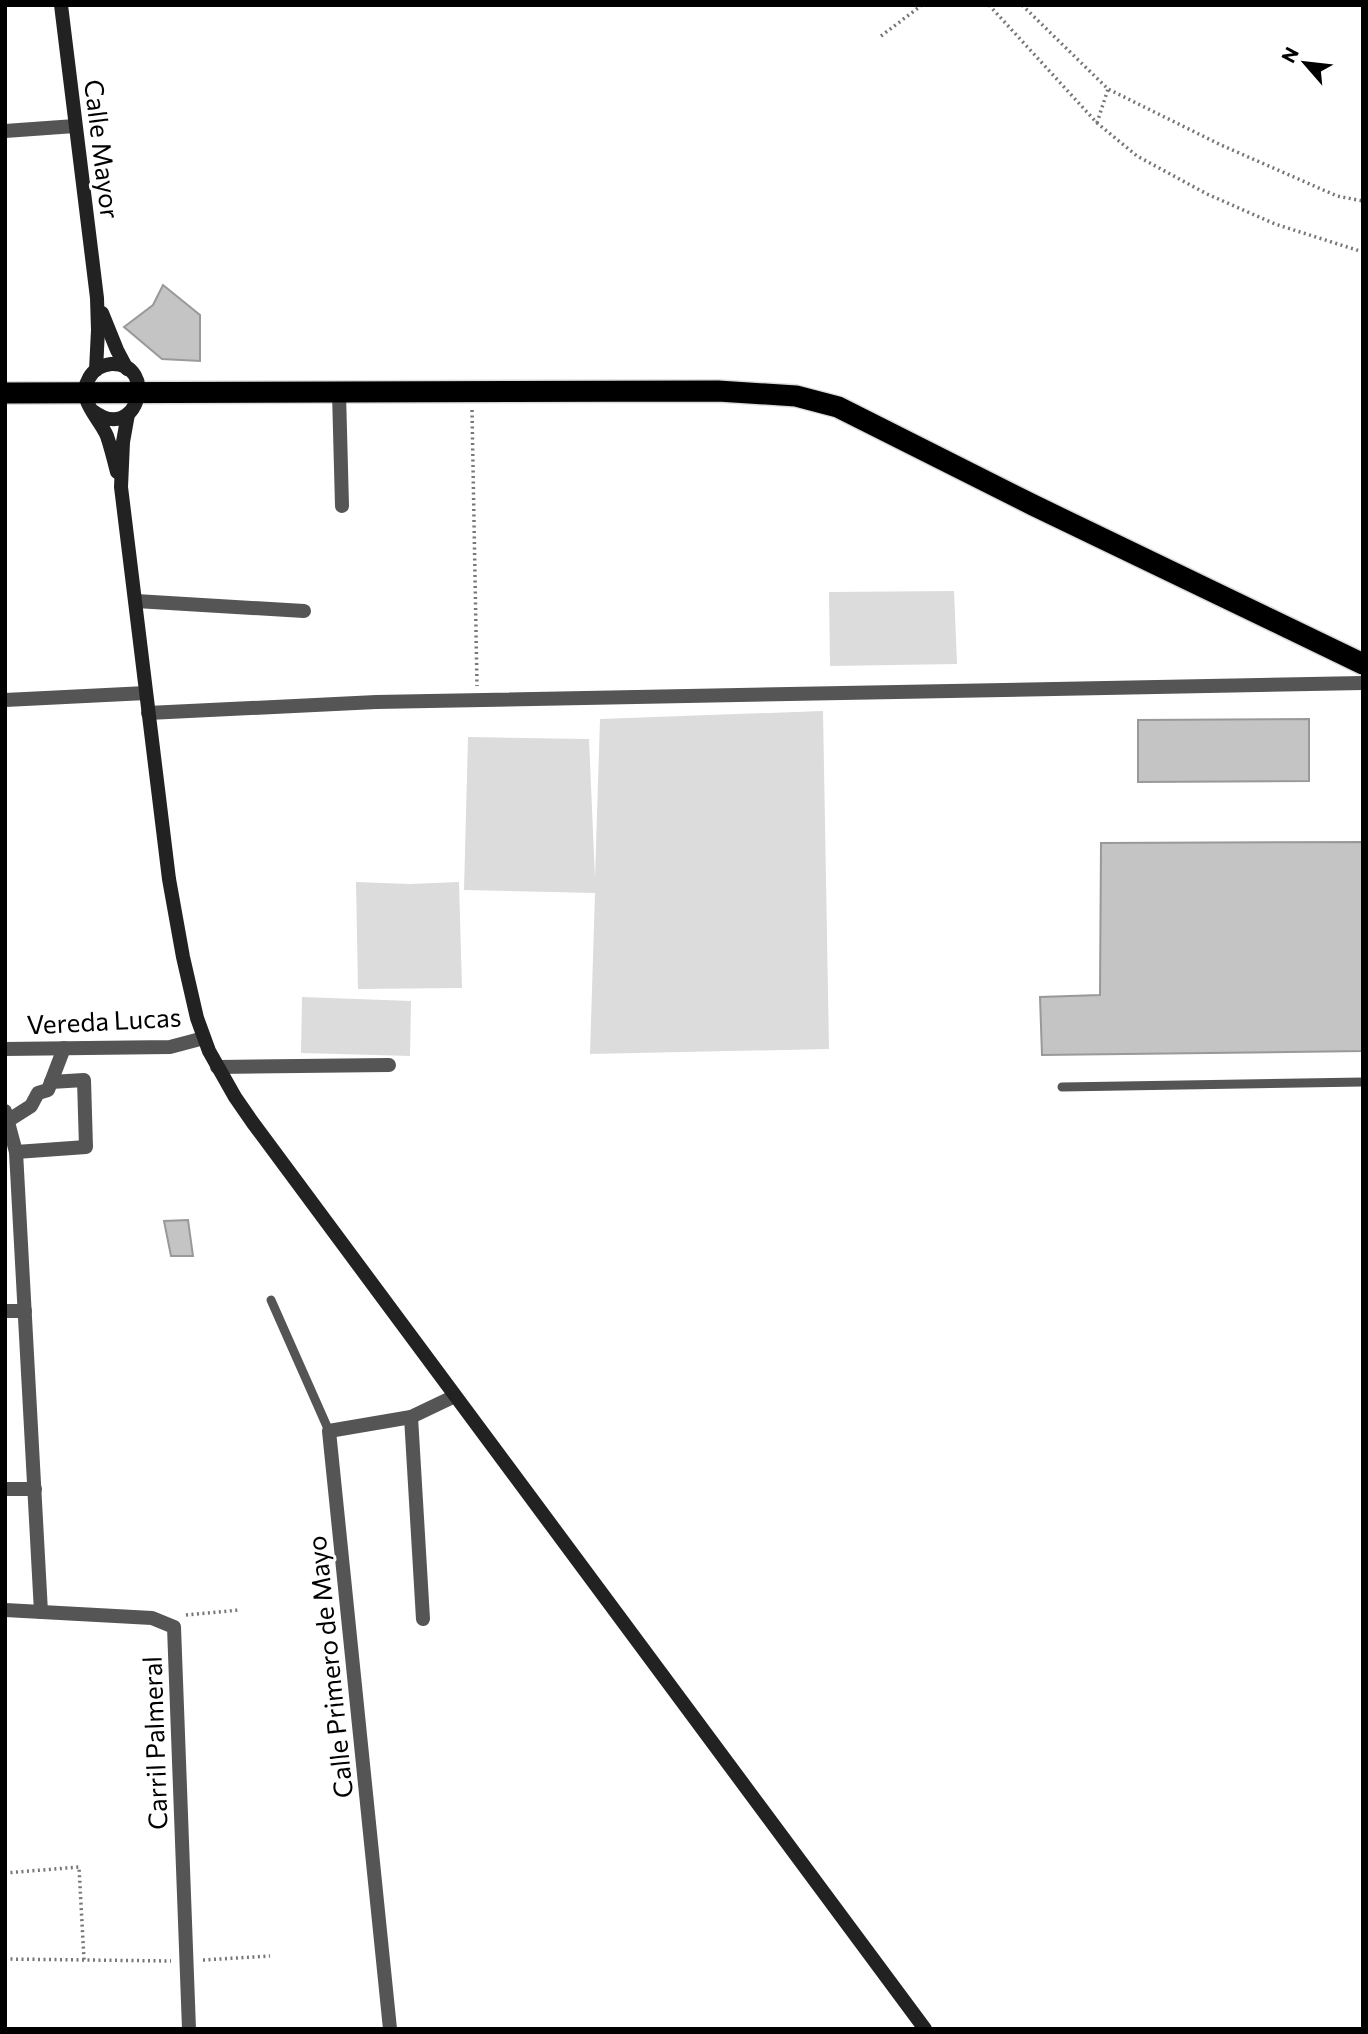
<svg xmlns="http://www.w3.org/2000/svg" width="1368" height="2034" font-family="Commissioner,sans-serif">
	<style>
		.green { fill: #dcdcdc }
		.building { fill: #c4c4c4; stroke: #999; stroke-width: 2 }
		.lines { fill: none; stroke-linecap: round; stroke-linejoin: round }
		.highway-casing { stroke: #dbdbdb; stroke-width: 24 }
		.path { stroke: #777; stroke-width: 3.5; stroke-dasharray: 2 3.5; stroke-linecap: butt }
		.lane { stroke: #555; stroke-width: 9 }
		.street { stroke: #555; stroke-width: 14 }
		.secondary { stroke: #222; stroke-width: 14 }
		.highway { stroke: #000; stroke-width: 21 }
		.labels { text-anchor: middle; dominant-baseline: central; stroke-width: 6; stroke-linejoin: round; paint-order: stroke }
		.street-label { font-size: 26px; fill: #000; stroke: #fff }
	</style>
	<rect width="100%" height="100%" fill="#fff"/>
	<g class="green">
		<polygon points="954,591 957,664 830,666 829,592"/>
		<polygon points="823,711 829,1049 590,1054 595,893 464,890 468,737 589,739 595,878 600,719"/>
		<polygon points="356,882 410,884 459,882 462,988 358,989"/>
		<polygon points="302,997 411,1001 410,1056 301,1053"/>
	</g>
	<g class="building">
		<polygon points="163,285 200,315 200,361 162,359 124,327 153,305"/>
		<polygon points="1309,719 1309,781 1138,782 1138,720"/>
		<polygon points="1363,842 1363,1051 1042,1055 1040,997 1100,995 1101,843"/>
		<polygon points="188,1220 193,1256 171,1256 164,1221"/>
	</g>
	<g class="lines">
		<g class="highway-casing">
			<polyline id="highway" points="5,393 718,391 796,396 838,407 1033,505 1363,664"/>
		</g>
		<g class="path">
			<polyline points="989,5 1097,123 1137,156 1207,194 1275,224 1363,252"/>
			<polyline points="1022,5 1108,89 1221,145 1337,196 1363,201"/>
			<polyline points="881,36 922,5"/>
			<polyline points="1097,123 1108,89"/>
			<polyline points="472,410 477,686"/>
			<polyline points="186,1615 239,1610"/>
			<polyline points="5,1873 79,1867 84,1960"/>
			<polyline points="5,1959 171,1961"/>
			<polyline points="203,1960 270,1956"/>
		</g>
		<g class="lane">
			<polyline points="1062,1087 1363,1082"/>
			<polyline points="271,1300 329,1431"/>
		</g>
		<g class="street">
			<polyline points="5,131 75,126"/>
			<polyline points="339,393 342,506"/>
			<polyline points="136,601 304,611"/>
			<polyline points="5,700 146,693"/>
			<polyline points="148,713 376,702 1363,683"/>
			<polyline points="5,1049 170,1047 204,1038"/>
			<polyline points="217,1067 389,1065"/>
			<polyline points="5,1111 16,1152 41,1612"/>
			<polyline points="9,1120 31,1106 38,1093 48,1090 64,1048"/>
			<polyline points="16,1152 86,1147 84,1080 51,1082"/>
			<polyline points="5,1311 25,1311"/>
			<polyline points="411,1417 423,1619"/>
			<polyline points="5,1489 35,1489"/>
			<polyline points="5,1610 152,1618 174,1627 189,2029"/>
			<polyline points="390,2029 329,1431 411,1417 455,1396"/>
		</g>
		<g class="secondary">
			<polyline points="61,5 97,298 98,330 96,370"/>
			<polyline points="102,313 117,350 127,369"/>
			<path d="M93,411C138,445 159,362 111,364C102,365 93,370 89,378C76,400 99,417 107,436C111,448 114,460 117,472"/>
			<polyline points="128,414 123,442 121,487 169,879 183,957 197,1018 209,1051 235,1097 253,1123 925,2029"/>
		</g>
		<use href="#highway" class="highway"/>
	</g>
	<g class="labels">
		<g class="street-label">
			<text transform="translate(103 149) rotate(83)">Calle Mayor</text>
			<text transform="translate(104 1020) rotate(-3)">Vereda Lucas</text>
			<text transform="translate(329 1667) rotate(-96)">Calle Primero de Mayo</text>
			<text transform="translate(154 1743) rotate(-92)">Carril Palmeral</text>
		</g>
	</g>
	<rect width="1368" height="2034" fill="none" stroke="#000000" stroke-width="14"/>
	<g transform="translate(1305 63) rotate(298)" stroke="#ffffff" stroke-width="5" paint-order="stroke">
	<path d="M0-5L12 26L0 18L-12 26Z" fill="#000000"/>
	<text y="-10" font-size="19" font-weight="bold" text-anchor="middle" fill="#000000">N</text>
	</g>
</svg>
